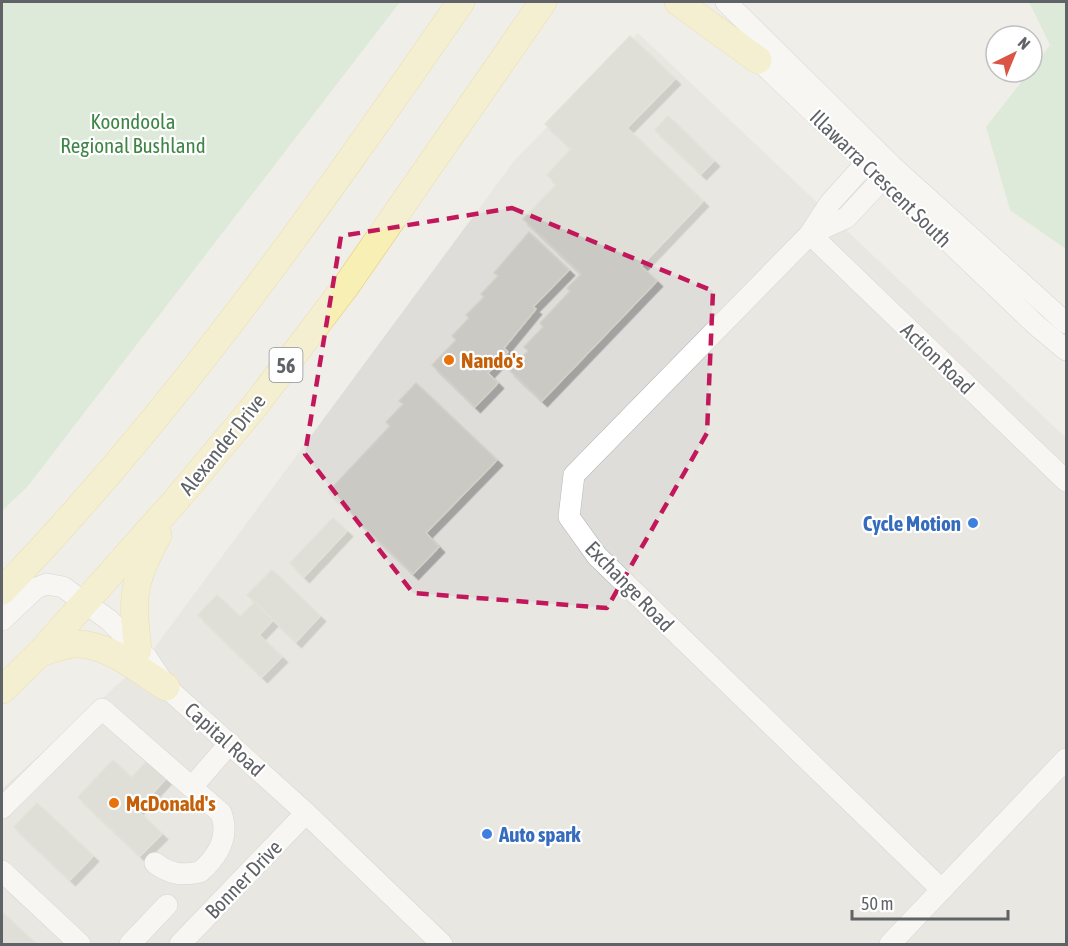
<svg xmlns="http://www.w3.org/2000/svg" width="1068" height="946" font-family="'Asap Condensed',sans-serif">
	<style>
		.industrial { fill: #dfddda }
		.green { fill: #c7e4c8 }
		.building { fill: #cbc9c4; stroke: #d4d0c7; stroke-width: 1.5; filter: url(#shadow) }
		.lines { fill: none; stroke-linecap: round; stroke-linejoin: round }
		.minor-casing { stroke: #b5b7bb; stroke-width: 22 }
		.major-casing { stroke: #e5c76c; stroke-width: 28 }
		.minor { stroke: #fff; stroke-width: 21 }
		.major { stroke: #f8efb5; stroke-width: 27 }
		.marked { fill: none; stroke: #c2185b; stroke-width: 4.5; stroke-dasharray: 12 8; stroke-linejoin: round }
		.food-dot { fill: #e8710a; stroke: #fff; stroke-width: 2 }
		.shop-dot { fill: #3f7fe0; stroke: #fff; stroke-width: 2 }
		.labels { text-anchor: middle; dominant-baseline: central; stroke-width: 4.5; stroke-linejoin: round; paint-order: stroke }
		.shield { fill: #fff; stroke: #8f9195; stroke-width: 1.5 }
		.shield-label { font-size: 20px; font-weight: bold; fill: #5f6267 }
		.park-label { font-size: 21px; fill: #3f8545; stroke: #fff }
		.street-label { font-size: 21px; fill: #5f6267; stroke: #fff }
		.food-label { font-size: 21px; font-weight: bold; fill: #c56008; stroke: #fff; text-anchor: start }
		.shop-label { font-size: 21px; font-weight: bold; fill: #366cbe; stroke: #fff; text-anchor: end }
	</style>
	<defs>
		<filter id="shadow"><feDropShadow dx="5.5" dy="5.5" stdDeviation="0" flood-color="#0004"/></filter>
	</defs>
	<rect width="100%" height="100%" fill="#f0eee8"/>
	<polygon class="industrial" points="638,33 1066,438 1066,944 2,944 2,789 147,658 514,161"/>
	<g class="green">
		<polygon points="2,2 400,2 28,486 2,511"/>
		<polygon points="1029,2 1066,2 1066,249 1010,210 986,127 1029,72 1032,72 1032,68 1050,45"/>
	</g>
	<g class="building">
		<polygon points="630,36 675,79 627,128 703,201 641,266 657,281 542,401 509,370 528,351 524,347 543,327 540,323 570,291 567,288 581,274 523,219 557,184 547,175 571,149 545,124"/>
		<polygon points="668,116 714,161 701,174 655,130"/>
		<polygon points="529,232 569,270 533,307 536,309 504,348 508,352 488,373 498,383 475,407 432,365 456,340 452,336 469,318 466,315 484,297 481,294 498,276 494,273"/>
		<polygon points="416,383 497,460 426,533 439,547 413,574 328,492 390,426 386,422 403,404 399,401"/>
		<polygon points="333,518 347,531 304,577 290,563"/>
		<polygon points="272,570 320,616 296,642 247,595"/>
		<polygon points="217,595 240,617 255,602 273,620 259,635 282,657 262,677 198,615"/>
		<polygon points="154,754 172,772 137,810 162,834 140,856 78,797 113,760 131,778"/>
		<polygon points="37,803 93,856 70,880 14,827"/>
		<polygon points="2,912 36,944 2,944"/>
	</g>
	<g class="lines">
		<g class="minor-casing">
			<g id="minor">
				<polyline points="726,2 893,167 1066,323"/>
				<polyline points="748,50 1036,325 1066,350"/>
				<polyline points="877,151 830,203 810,234 574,475 569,517 597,556 942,890"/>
				<polyline points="810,234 1066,481"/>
				<polyline points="810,234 846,218 890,171"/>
				<polyline points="2,620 36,588 47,584 63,587 109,620 147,658 166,687 306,813 442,944"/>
				<polyline points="192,787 230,743"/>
				<path d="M2,808L102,709L221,813C230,837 218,856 200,872C181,876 170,874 155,863"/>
				<polyline points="2,871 80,944"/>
				<polyline points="130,944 167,905"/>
				<polyline points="180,944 306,813"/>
				<polyline points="890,944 1066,759"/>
			</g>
		</g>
		<g class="major-casing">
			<g id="major">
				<polyline points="678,2 758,60"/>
				<path d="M2,591C176,411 319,206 461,2"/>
				<path d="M138,649C131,596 133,581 158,535"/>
				<path d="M40,653C51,650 65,644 77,644C109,644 140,671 166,687"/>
				<polyline points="2,690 40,653 177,499 254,407 346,286 543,2"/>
			</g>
		</g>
		<use href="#minor" class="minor"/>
		<use href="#major" class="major"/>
	</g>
	<path d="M0 0H1068V946H0ZM512,208L713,291L707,433L607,608L413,593L305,454L341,236Z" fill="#f0eee8" fill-opacity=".55" fill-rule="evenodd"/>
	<path class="marked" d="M512,208L713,291L707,433L607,608L413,593L305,454L341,236Z"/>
	<g class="food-dot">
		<circle cx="449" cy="360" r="6"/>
		<circle cx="114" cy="803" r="6"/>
	</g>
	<g class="shop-dot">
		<circle cx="973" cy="523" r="6"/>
		<circle cx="487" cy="834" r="6"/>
	</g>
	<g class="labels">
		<rect class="shield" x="269.5" y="348" width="33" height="34" rx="4.5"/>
		<g class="shield-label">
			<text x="286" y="365">56</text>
		</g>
		<g class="park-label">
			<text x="133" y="121">Koondoola<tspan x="133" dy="24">Regional Bushland</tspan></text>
		</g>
		<g class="street-label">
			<text transform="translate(881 178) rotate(44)">Illawarra Crescent South</text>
			<text transform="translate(938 358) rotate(44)">Action Road</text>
			<text transform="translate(222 444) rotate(-51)">Alexander Drive</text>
			<text transform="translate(630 586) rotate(46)">Exchange Road</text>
			<text transform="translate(225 739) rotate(42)">Capital Road</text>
			<text transform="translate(243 879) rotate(-46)">Bonner Drive</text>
		</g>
		<g class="food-label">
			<text x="461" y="360">Nando's</text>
			<text x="126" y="803">McDonald's</text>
		</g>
		<g class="shop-label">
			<text x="961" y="523">Cycle Motion</text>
			<text x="499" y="834" text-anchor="start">Auto spark</text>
		</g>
	</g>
	<rect width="1068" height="946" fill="none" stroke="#5f6267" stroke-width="6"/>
	<g transform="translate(1014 54) rotate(43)"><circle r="28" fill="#ffffff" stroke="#bfc0c2" stroke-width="1.5"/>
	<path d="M0-4.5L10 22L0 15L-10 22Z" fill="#da5544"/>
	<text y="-9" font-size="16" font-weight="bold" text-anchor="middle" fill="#5f6267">N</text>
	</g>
	<path d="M852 910v9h156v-9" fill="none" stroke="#5f6267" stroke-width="3"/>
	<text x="861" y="910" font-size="18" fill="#5f6267" stroke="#ffffff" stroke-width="4.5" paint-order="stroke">50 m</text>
</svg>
